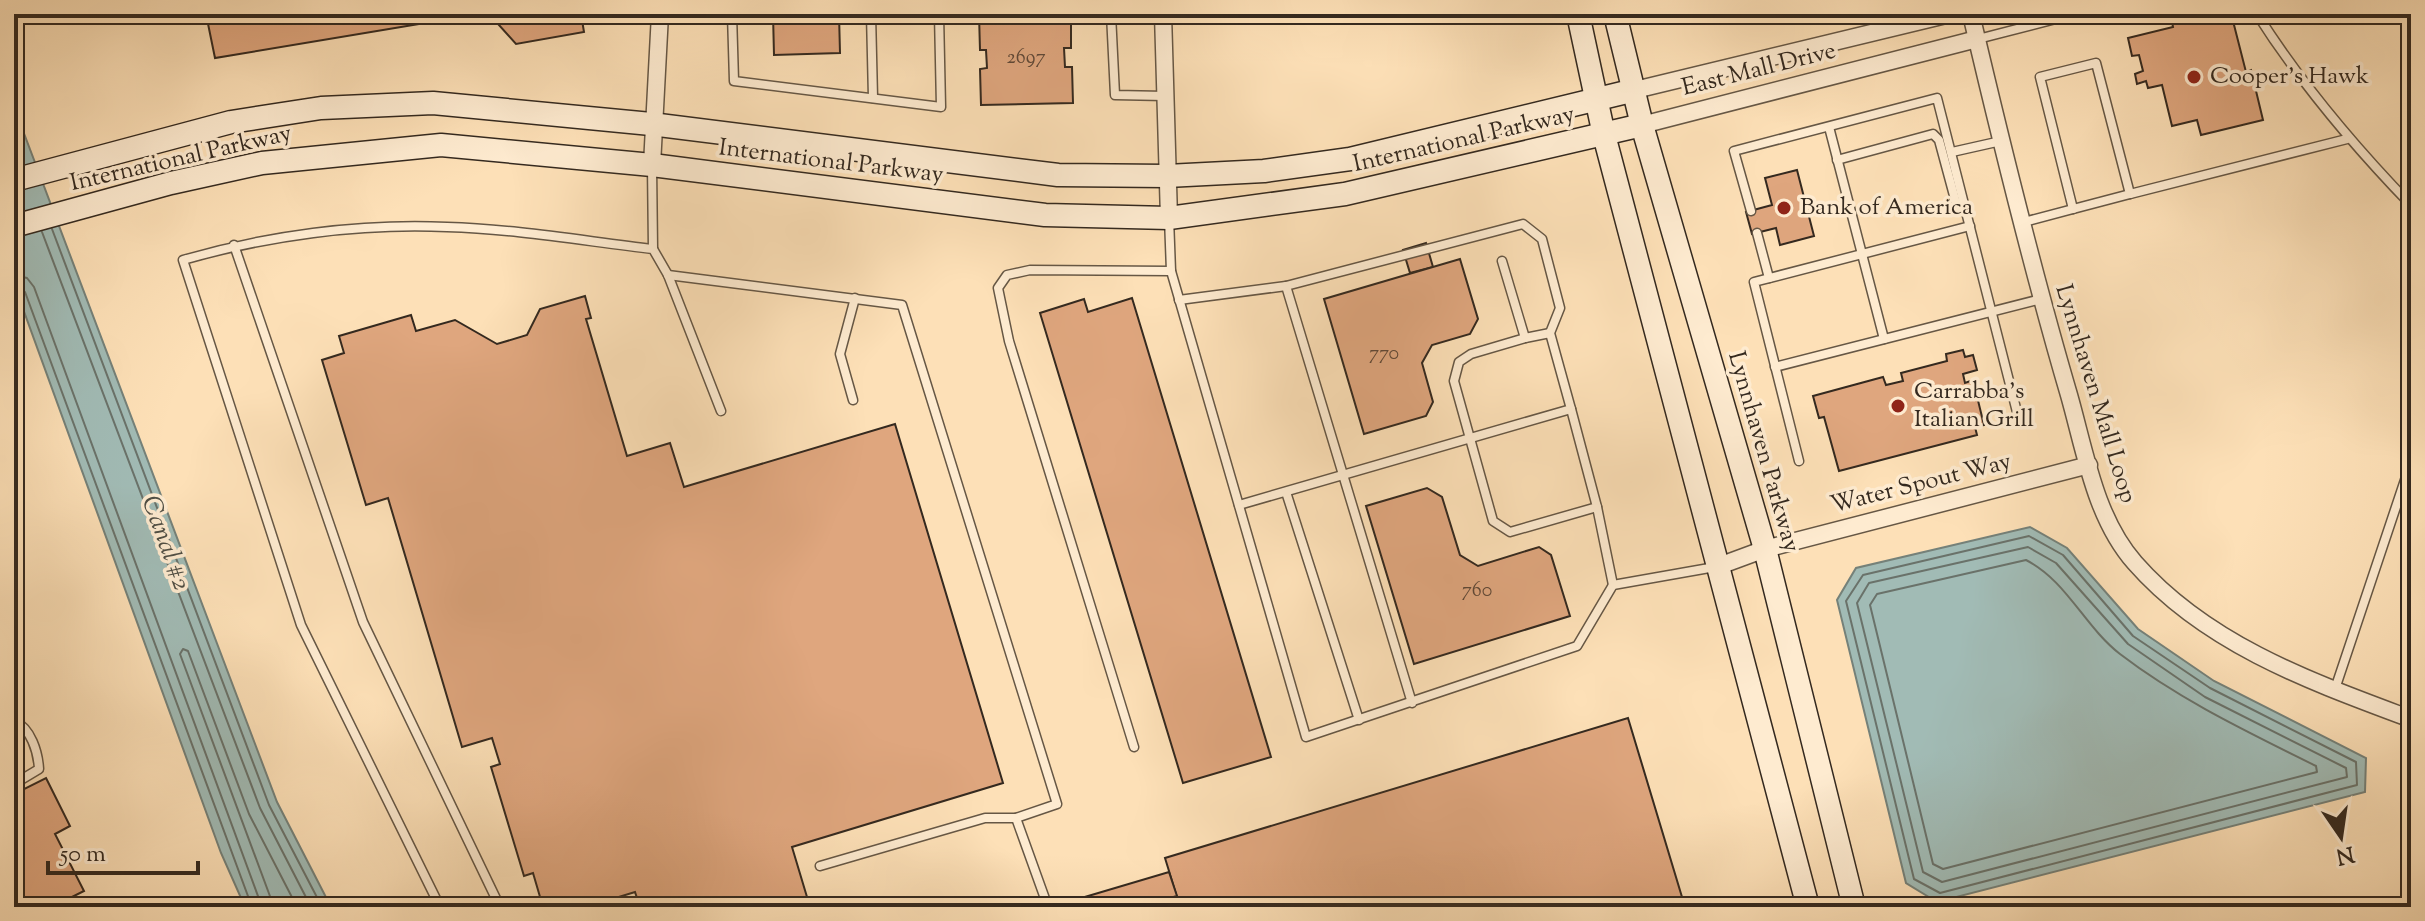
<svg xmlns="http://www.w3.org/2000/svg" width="2425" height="921" font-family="'Sorts Mill Goudy',serif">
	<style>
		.water { fill: #a1bbb5; stroke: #758179; stroke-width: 2 }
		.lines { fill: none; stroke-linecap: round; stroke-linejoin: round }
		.shore { stroke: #6a726a; stroke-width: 2 }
		.building { fill: #dfa67e; stroke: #34291f; stroke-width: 2 }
		.service-casing { stroke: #665745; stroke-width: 11 }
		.minor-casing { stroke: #665745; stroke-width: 19 }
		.secondary-casing { stroke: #34291f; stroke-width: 25 }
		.service { stroke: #feebd0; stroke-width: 8 }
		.minor { stroke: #feebd0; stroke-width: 16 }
		.secondary { stroke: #feebd0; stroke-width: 22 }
		.poi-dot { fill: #8f2418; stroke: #feebd0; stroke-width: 3 }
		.labels { text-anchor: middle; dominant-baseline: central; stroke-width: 7; stroke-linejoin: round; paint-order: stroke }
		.number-label { font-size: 20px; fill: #5f4837 }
		.street-label { font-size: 24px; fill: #34291f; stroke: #feebd0 }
		.poi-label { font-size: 24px; fill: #34291f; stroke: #feebd0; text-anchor: start }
		.water-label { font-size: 26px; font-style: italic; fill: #4f4e44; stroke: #feebd0 }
	</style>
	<rect width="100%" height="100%" fill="#fde0b7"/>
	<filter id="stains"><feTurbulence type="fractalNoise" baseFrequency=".0025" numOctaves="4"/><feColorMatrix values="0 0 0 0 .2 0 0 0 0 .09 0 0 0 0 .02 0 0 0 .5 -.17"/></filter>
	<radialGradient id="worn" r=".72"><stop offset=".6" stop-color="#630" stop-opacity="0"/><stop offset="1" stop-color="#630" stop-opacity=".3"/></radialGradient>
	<g class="water">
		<polygon points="14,107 277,802 331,907 245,907 221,853 14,284"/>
		<polygon points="2030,527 2067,548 2138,629 2214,681 2366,758 2365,792 1937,902 1906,883 1837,600 1856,568"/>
	</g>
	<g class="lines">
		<g class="shore">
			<polyline points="52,229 269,805 322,907"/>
			<polyline points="42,232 260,808 311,907"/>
			<polyline points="14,275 27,278 34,287 262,907"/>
			<polyline points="14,285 25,292 252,907"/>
			<polygon points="2029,536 2063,555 2133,636 2210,688 2356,762 2357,785 1940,893 1914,879 1846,601 1863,575"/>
			<polygon points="2028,547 2056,563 2128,644 2205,697 2346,768 2347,777 1942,882 1923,872 1857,603 1869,583"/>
			<path d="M2026,560C2067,581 2084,626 2120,654C2180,700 2248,732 2316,766L2317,772L1943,869L1933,864L1870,605L1877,594Z"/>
			<polyline points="274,907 180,654 183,649 188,651 249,814 297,907"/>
		</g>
	</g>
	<g class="building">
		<polygon points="206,14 479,14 215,58"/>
		<polygon points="489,14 581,14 584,32 516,44"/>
		<polygon points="773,14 839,14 840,53 774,55"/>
		<polygon points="979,14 1071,14 1071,48 1064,48 1065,67 1072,67 1073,103 981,105 980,69 987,68 986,50 980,50"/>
		<polygon points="2199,14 2223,14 2225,23 2233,21 2246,72 2251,70 2263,120 2201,135 2197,120 2172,126 2162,85 2148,88 2146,81 2137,84 2135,74 2143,71 2139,55 2132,56 2128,38 2173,27 2172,21"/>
		<polygon points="1797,170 1814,236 1780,245 1776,228 1752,234 1746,212 1772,205 1765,178"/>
		<polygon points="1426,243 1433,267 1410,273 1403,250"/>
		<polygon points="1460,259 1478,319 1470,334 1432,345 1422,363 1433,402 1426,416 1364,434 1324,299"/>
		<polygon points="585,296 591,318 586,319 627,456 670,443 684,487 895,424 1003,783 792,847 810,907 640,907 635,892 586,907 543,907 533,873 524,876 491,767 500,764 492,738 462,747 388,498 366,505 322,360 344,353 339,336 411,315 416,331 455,320 497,344 527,335 540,309"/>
		<polygon points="1132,298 1271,757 1183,783 1040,313 1084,299 1088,312"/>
		<polygon points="1963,350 1965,357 1973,355 1977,370 1963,374 1965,383 1973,380 1984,425 1975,427 1977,435 1839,471 1824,417 1819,418 1813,396 1883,377 1886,385 1903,381 1901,373 1947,361 1946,354"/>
		<polygon points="1427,488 1442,497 1460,555 1478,566 1539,547 1551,555 1570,616 1414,664 1366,506"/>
		<polygon points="1628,718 1685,907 1180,907 1165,858"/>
		<polygon points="14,737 23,755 15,759 20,767 14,770"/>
		<polygon points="46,778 70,826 55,834 84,891 52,907 14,907 14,794"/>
		<polygon points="1169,872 1177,896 1139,907 1051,907"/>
		<polygon points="2186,901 2188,907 2162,907"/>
	</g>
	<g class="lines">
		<g class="service-casing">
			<g id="service">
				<polyline points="732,14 734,81 941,107 939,14"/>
				<polyline points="871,14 873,98"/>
				<polyline points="1111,14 1115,95 1165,96"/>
				<path d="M2257,14C2302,85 2353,145 2411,205"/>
				<polyline points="1978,39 2075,14"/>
				<polyline points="1829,127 1884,339"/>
				<polyline points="1952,152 2001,141"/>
				<polyline points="1837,160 1933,134 1939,140 1956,203 1966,212"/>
				<polyline points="652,166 653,249"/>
				<polyline points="2073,209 2130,194"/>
				<polyline points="1751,211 1734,151 1937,98 2018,416"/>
				<polyline points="1169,218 1171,271 1306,737 1577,646 1613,585 1715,567"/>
				<polyline points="2020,223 2073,209 2040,77 2096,63 2130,194 2347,139"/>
				<polyline points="1757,233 1769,278"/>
				<polyline points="234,245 363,622 500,907"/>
				<polyline points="1502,261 1525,338 1471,354 1459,362 1454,381 1493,521 1510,532 1597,507 1571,409"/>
				<polyline points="668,275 902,305 1057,804 1016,818 985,818 820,866"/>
				<polyline points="1179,300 1286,286 1412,703"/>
				<polyline points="1525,338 1550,333"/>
				<polyline points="1775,367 2041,299"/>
				<polyline points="853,400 840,354 855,298"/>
				<polyline points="1799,461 1754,282 1970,226"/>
				<polyline points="1286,492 1359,720"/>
				<polyline points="1239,505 1571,409 1550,333 1560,308 1542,239 1523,224 1286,286"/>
				<polyline points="1597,507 1613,585"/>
				<polyline points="2335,689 2411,462"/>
				<path d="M14,721C31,728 38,752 39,769L14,784"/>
				<polyline points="1134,747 1009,341 998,288 1007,275 1030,270 1171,271"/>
				<polyline points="1016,818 1048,907"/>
				<path d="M440,907L301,625L183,260C266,236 359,223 447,227C515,229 584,241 653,249L668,275L721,411"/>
			</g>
		</g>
		<g class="minor-casing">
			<g id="minor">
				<polyline points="1163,14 1169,218"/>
				<path d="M1971,14C2001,142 2032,269 2069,395C2085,451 2095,518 2135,563C2207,645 2312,682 2411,719"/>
				<polyline points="1635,90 1950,14"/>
				<polyline points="1642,125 1977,39"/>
				<polyline points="652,165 660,14"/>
				<polyline points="1719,566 1765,549 2089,465"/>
			</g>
		</g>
		<g class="secondary-casing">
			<g id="secondary">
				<polyline points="1578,14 1604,135 1808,907"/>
				<polyline points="1615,14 1642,125 1765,549 1854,907"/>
				<polyline points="14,180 231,122 321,108 433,103 651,124 1058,175 1167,176 1264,171 1350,159 1635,90"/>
				<polyline points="14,226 171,183 262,163 441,145 652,165 1045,215 1169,218 1345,194 1642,125"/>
			</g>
		</g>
		<use href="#service" class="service"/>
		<use href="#minor" class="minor"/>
		<use href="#secondary" class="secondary"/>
	</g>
	<g class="poi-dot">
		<circle cx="2194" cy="77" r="8"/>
		<circle cx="1784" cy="208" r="8"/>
		<circle cx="1898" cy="406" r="8"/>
	</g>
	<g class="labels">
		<g class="number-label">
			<text x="1026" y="58">2697</text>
			<text x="1384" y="354">770</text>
			<text x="1477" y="591">760</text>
		</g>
		<g class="street-label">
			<text transform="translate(1759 70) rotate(-14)">East Mall Drive</text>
			<text transform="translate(1464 140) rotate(-13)">International Parkway</text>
			<text transform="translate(181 159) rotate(-13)">International Parkway</text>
			<text transform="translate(831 162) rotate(7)">International Parkway</text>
			<text transform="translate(2095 394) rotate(73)">Lynnhaven Mall Loop</text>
			<text transform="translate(1763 452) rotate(74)">Lynnhaven Parkway</text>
			<text transform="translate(1921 484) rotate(-14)">Water Spout Way</text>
		</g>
		<g class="poi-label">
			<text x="2210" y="77">Cooper's Hawk</text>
			<text x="1800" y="208">Bank of America</text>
			<text x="1914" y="392">Carrabba's<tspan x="1914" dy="28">Italian Grill</tspan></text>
		</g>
		<g class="water-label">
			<text transform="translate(165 543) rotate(70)">Canal #2</text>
		</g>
	</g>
	<rect width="2425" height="921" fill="none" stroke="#fde0b7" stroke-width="48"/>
	<rect x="16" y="16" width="2393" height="889" fill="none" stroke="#34291f" stroke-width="4"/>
	<rect x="24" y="24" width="2377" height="873" fill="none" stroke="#34291f" stroke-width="2"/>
	<g transform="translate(2341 837) rotate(167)" stroke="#feebd0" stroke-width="6" paint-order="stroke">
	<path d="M0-6L14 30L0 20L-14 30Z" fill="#34291f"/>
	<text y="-12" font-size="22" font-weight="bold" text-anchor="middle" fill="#34291f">N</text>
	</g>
	<path d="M48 861v12h150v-12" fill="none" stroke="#34291f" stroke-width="4"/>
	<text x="60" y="861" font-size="24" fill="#34291f" stroke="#feebd0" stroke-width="6" paint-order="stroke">50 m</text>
	<rect width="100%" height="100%" filter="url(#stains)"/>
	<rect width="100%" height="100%" fill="url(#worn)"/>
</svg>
